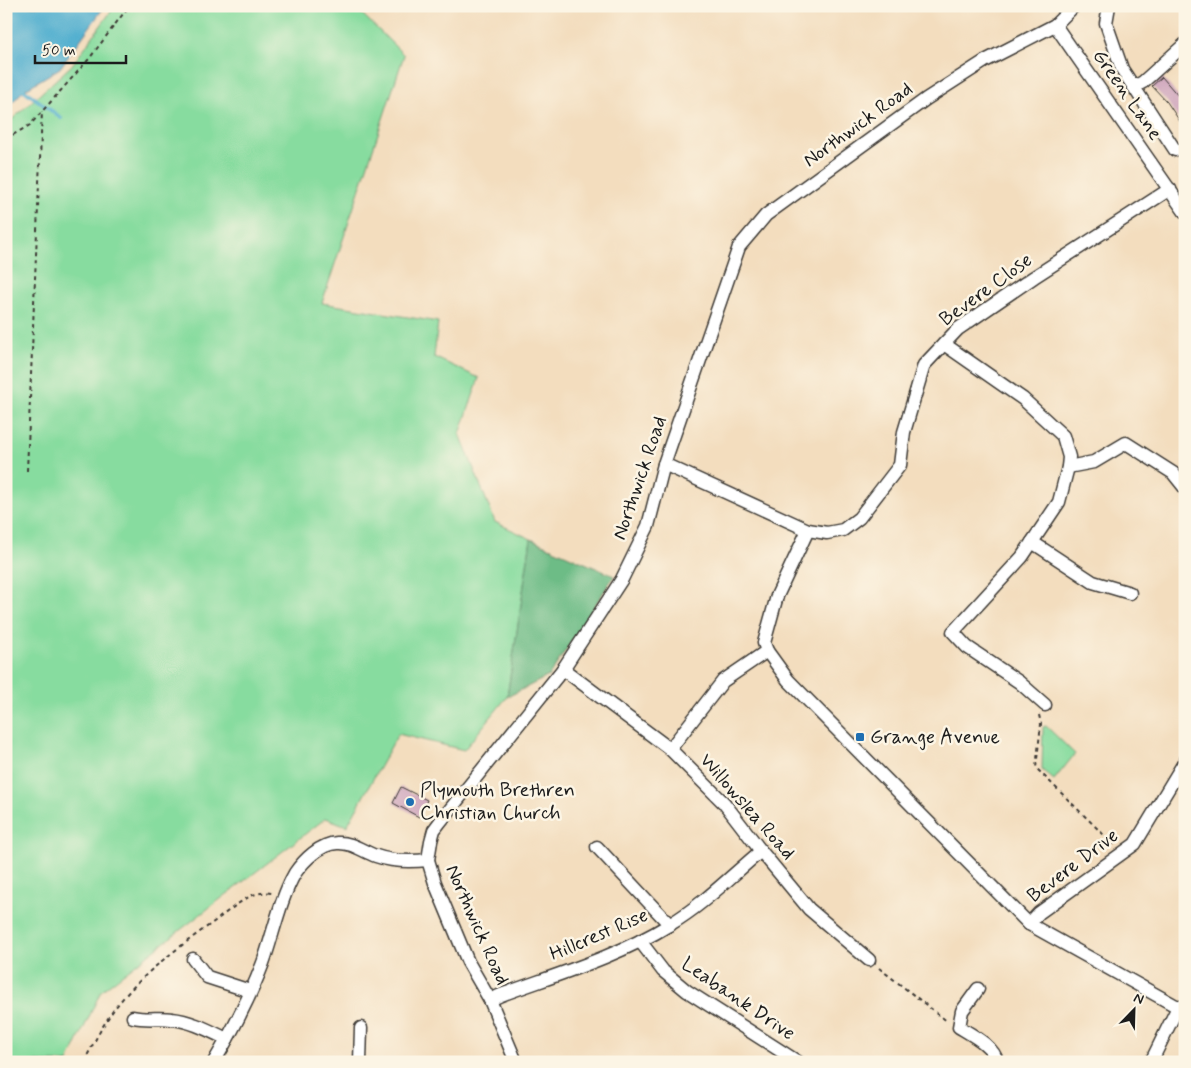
<svg xmlns="http://www.w3.org/2000/svg" width="1191" height="1068" font-family="Mynerve,sans-serif">
	<style>
		.green { fill: #87dc9f; stroke: #527c5e }
		.forest { fill: #6dbc86; stroke: #446c51 }
		.water { fill: #51afcf; stroke: #366676 }
		.lines { fill: none; stroke-linecap: round; stroke-linejoin: round }
		.stream { stroke: #51afcf; stroke-width: 4 }
		.building { fill: #cda3bb }
		.minor-casing { stroke: #3c3934; stroke-width: 15 }
		.path { stroke: #3c3934; stroke-width: 2; stroke-dasharray: 4 4; stroke-linecap: butt }
		.minor { stroke: #fff; stroke-width: 12 }
		.poi-dot { fill: #1f6fb2; stroke: #fcf5e5; stroke-width: 2 }
		.labels { text-anchor: middle; dominant-baseline: central; stroke-width: 5; stroke-linejoin: round; paint-order: stroke }
		.street-label { font-size: 20px; fill: #1c1c1c; stroke: #fcf5e5 }
		.poi-label { font-size: 20px; fill: #1c1c1c; stroke: #fcf5e5; text-anchor: start }
	</style>
	<rect width="100%" height="100%" fill="#fcf5e5"/>
	<filter id="ink" filterUnits="userSpaceOnUse"><feTurbulence type="fractalNoise" baseFrequency=".02" numOctaves="2"/><feDisplacementMap in="SourceGraphic" scale="10" xChannelSelector="R" yChannelSelector="G"/><feConvolveMatrix kernelMatrix="1 2 1 2 8 2 1 2 1" color-interpolation-filters="sRGB"/></filter>
	<filter id="wash" filterUnits="userSpaceOnUse"><feTurbulence type="fractalNoise" baseFrequency=".0096" numOctaves="4" result="noise"/><feDisplacementMap in="SourceGraphic" scale="20" xChannelSelector="R" yChannelSelector="G"/><feGaussianBlur stdDeviation="1.12" result="paint"/><feColorMatrix in="noise" values="0 0 0 0 0 0 0 0 0 0 0 0 0 0 0 0 0 1.4 0 .05"/><feComposite in="paint" operator="in"/></filter>
	<g filter="url(#wash)">
		<rect width="100%" height="100%" fill="#f3ddbe"/>
		<g class="green">
			<polygon points="115,6 354,6 404,55 322,303 438,322 434,357 479,378 460,434 495,522 531,539 507,697 464,750 398,734 347,826 326,818 101,991 68,1062 6,1062 6,125 72,65"/>
			<polygon points="1046,726 1075,754 1054,780 1042,770 1043,727"/>
		</g>
		<polygon class="forest" points="531,539 614,576 549,676 507,697"/>
		<polygon class="water" points="6,6 105,6 60,68 24,90 6,109"/>
		<g class="lines">
			<polyline class="stream" points="24,90 61,118"/>
		</g>
		<g id="blocks">
			<g class="building">
				<polygon points="1162,77 1185,104 1185,129 1167,102 1152,86"/>
				<polygon points="401,787 427,800 419,817 393,803"/>
			</g>
		</g>
	</g>
	<g filter="url(#ink)">
		<use href="#blocks" fill-opacity="0" stroke="#3c3934" stroke-width="1"/>
		<g class="lines">
			<g class="minor-casing">
				<g id="minor">
					<polyline points="1109,6 1106,23 1122,69 1175,150"/>
					<polyline points="1055,25 1185,212"/>
					<polyline points="1134,87 1143,82 1185,44"/>
					<polyline points="944,344 1023,399 1063,436 1069,457 1068,467 1059,502 1022,557 953,632 967,647 1019,682 1045,705"/>
					<polyline points="664,464 808,530 827,533 843,530 859,518 900,465 904,432 924,365 958,329 1034,277 1170,189"/>
					<polyline points="1068,467 1094,462 1126,443 1173,473 1185,488"/>
					<polyline points="808,530 777,596 764,643 767,651 788,680 1029,924 1185,1011"/>
					<polyline points="1032,542 1093,582 1130,593"/>
					<polyline points="563,669 670,749 724,803 761,851 809,909 869,960"/>
					<polyline points="670,749 723,681 767,651"/>
					<polyline points="597,847 670,925"/>
					<polyline points="1029,924 1039,913 1135,844 1185,761"/>
					<polyline points="640,941 663,971 687,991 798,1062"/>
					<polyline points="193,959 207,977 250,991"/>
					<path d="M978,989L962,1011L959,1027C972,1035 994,1046 997,1062"/>
					<path d="M490,1000L501,995C558,974 617,957 669,925C703,905 731,876 761,851"/>
					<path d="M133,1017C147,1020 159,1017 172,1019C192,1021 210,1031 227,1039"/>
					<path d="M214,1062C233,1030 250,997 263,963C273,935 280,899 295,873C304,860 320,844 337,843C352,842 362,851 376,856C393,862 410,862 428,860"/>
					<polyline points="360,1062 361,1028"/>
					<polyline points="516,1062 490,1000 468,962 435,883 428,860 431,841 434,830 440,822 563,669 622,579 648,526 664,464 739,247 766,215 926,99 985,61 1055,25 1074,6"/>
					<polyline points="1151,1062 1178,1007"/>
				</g>
			</g>
			<g class="path">
				<polyline points="6,139 30,125 89,59 129,6"/>
				<polyline points="27,471 42,111"/>
				<polyline points="1039,715 1041,724 1036,768 1114,845"/>
				<polyline points="879,968 948,1022"/>
				<path d="M84,1062C94,1042 105,1020 119,1003C145,971 182,945 215,921C227,912 240,901 253,895C259,893 265,892 272,893"/>
			</g>
			<use href="#minor" class="minor"/>
		</g>
	</g>
	<g class="poi-dot">
		<rect x="855" y="732" width="10" height="10" rx="2.5"/>
		<circle cx="410" cy="802" r="5"/>
	</g>
	<g class="labels">
		<g class="street-label">
			<text transform="translate(1127 95) rotate(55)">Green Lane</text>
			<text transform="translate(858 125) rotate(-36)">Northwick Road</text>
			<text transform="translate(986 290) rotate(-36)">Bevere Close</text>
			<text transform="translate(640 478) rotate(-71)">Northwick Road</text>
			<text transform="translate(747 807) rotate(49)">Willowslea Road</text>
			<text transform="translate(1073 866) rotate(-37)">Bevere Drive</text>
			<text transform="translate(477 925) rotate(66)">Northwick Road</text>
			<text transform="translate(599 935) rotate(-23)">Hillcrest Rise</text>
			<text transform="translate(738 999) rotate(34)">Leabank Drive</text>
		</g>
		<g class="poi-label">
			<text x="870" y="737">Grange Avenue</text>
			<text x="420" y="790">Plymouth Brethren<tspan x="420" dy="23">Christian Church</tspan></text>
		</g>
	</g>
	<rect width="1191" height="1068" fill="none" stroke="#fcf5e5" stroke-width="25"/>
	<g transform="translate(1134 1010) rotate(23)" stroke="#fcf5e5" stroke-width="4" paint-order="stroke">
	<path d="M0-4L9 19L0 12L-9 19Z" fill="#1c1c1c"/>
	<text y="-8" font-size="14" font-weight="bold" text-anchor="middle" fill="#1c1c1c">N</text>
	</g>
	<path d="M35 55v8h91v-8" fill="none" stroke="#1c1c1c" stroke-width="2.5"/>
	<text x="42" y="55" font-size="15" fill="#1c1c1c" stroke="#fcf5e5" stroke-width="4" paint-order="stroke">50 m</text>
</svg>
